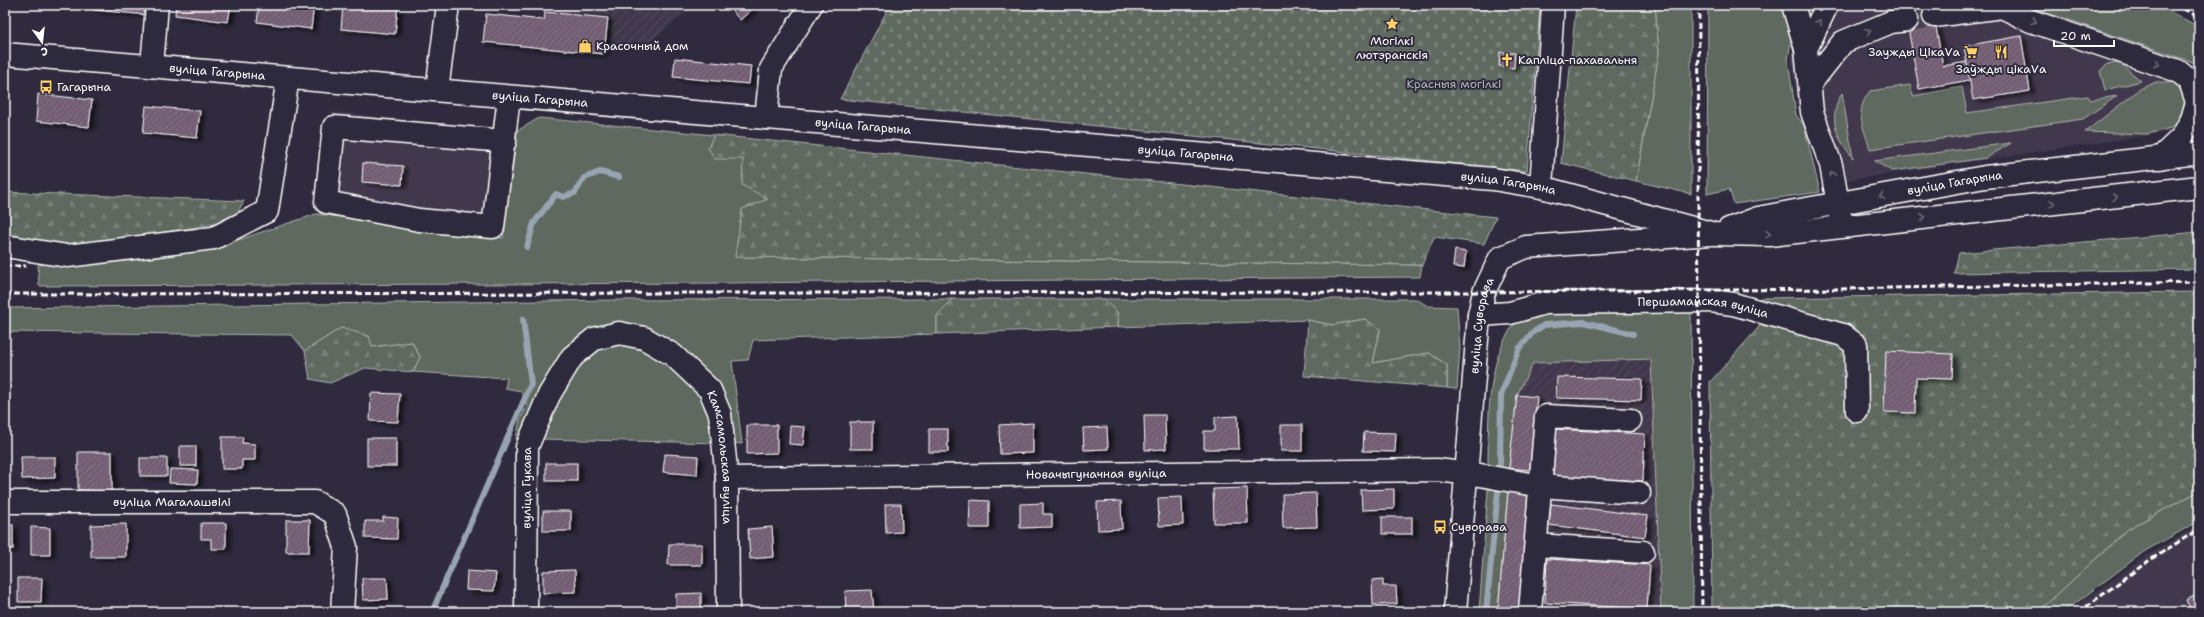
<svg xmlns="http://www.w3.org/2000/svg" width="2204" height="617" font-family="'Shantell Sans',sans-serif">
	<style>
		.built { fill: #43394d }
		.industrial { fill: url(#industrial-furrows) }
		.green { fill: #5e695e; stroke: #aeb4ae }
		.forest { fill: url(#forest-firs); stroke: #aeb4ae }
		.cemetery { fill: url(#cemetery-stones); stroke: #aeb4ae }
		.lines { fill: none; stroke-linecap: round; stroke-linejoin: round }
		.stream { stroke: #98a4b2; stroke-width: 6 }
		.building { fill: url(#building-hatch); stroke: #fff; filter: url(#shadow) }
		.minor-tunnel { stroke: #443f50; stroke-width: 22; stroke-dasharray: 22 11; stroke-linecap: butt }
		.minor-casing { stroke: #fff; stroke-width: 25 }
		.major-casing { stroke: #fff; stroke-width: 25 }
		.minor { stroke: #2f2a3d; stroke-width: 22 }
		.major { stroke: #2f2a3d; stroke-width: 22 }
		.rail { stroke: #fff; stroke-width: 3; stroke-dasharray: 6 3; stroke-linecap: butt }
		.oneway { stroke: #6d6a77 }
		.labels { text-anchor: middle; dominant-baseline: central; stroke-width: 4; stroke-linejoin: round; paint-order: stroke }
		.poi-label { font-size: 12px; fill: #fff; stroke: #2f2a3d; text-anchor: start }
		.street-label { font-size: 12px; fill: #fff; stroke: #2f2a3d }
		.park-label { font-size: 12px; fill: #aeb4ae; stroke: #2f2a3d }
	</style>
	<defs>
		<pattern id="industrial-furrows" width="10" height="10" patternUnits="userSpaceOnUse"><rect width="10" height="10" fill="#43394d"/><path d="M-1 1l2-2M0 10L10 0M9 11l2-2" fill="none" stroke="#564d5f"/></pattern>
		<pattern id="forest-firs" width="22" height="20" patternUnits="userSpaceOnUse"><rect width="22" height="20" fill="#5e695e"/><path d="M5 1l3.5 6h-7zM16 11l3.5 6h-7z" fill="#768076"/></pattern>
		<pattern id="cemetery-stones" width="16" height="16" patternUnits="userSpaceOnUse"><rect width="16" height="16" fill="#5e695e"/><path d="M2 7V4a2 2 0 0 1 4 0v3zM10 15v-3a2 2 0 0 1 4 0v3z" fill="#768076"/></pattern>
		<pattern id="building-hatch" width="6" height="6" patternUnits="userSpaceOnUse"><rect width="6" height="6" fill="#725d73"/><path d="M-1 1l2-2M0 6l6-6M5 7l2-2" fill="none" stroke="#877588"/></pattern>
		<filter id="shadow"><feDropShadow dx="4.5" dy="2.5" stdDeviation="2" flood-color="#0009"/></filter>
	</defs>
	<rect width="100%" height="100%" fill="#2f2a3d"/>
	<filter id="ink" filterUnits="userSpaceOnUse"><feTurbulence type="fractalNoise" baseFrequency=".025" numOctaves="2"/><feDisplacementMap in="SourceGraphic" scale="8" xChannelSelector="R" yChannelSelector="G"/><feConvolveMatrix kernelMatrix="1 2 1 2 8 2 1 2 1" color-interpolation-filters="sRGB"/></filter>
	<g filter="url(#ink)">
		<g class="built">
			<polygon points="1804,5 2040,5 2197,59 2199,69 2199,123 2197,128 1828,183 1808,125 1798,108 1791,59 1798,16"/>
			<polygon points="332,112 517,131 503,238 316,214"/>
			<polygon points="2199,525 2199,586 2162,612 2068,612 2143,558"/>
		</g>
		<g class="industrial">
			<polygon points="477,5 695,5 647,44 610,51 611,16"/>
			<polygon points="1651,358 1661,612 1498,612 1517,395 1533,363"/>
			<polygon points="2199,586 2199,612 2162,612"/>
		</g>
		<g class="green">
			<polygon points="1655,5 1691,5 1691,194 1636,181 1659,53"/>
			<polygon points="1708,5 1802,5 1795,15 1788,60 1796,115 1804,125 1820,192 1734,204 1729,189 1707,194"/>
			<polygon points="2019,5 2157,5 2199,27 2199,64 2066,19"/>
			<polygon points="2120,63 2141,81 2105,90 2100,71 2107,64"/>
			<polygon points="2156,82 2173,82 2184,91 2187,104 2178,126 2148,134 2085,132 2140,89"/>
			<path d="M1910,85L1913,96L1962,87L1967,113L2088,96L2091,100L2117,96L2083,119L1870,149C1863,125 1854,112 1870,91Z"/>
			<path d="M1842,93L1853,158C1835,136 1828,118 1842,93Z"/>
			<polygon points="539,118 714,135 708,148 743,159 768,199 742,210 735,257 1422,265 1420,277 722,283 39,286 38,265 217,247 316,214 503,238 517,131"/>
			<polygon points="2011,143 1986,158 1892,171 1874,161"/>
			<polygon points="952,299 937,316 937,334 753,340 748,360 732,361 742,444 728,443 675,351 592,331 525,439 516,439 520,419 527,406 521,391 505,388 507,378 413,372 420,357 412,342 372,347 341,328 305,351 292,335 5,332 5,308 619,300"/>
			<polygon points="1103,299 1416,299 1428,306 1457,307 1460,348 1457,389 1447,388 1447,365 1429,353 1373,363 1380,330 1365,319 1332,325 1308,320 1118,327 1118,313"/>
			<path d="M1691,306L1693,612H1661L1651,359L1533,363L1517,395L1509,468C1500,471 1494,472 1488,464C1489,415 1485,351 1523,314Z"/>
			<polygon points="596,343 643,344 706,393 719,443 539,439 576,360"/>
			<polygon points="1494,485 1508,491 1498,612 1479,612 1488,489"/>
			<polygon points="2199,491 2199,521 2145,551 2064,612 2038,612 2128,529"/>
		</g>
		<g class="forest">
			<polygon points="1576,5 1655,5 1659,53 1636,181 1561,163"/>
			<polygon points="714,135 1496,217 1484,244 1434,237 1422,265 735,257 742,209 768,199 742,185 743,159 715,159 708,148"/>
			<polygon points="5,192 244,201 233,221 104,242 5,251"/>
			<polygon points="2199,232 2199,269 1954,273 1959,253"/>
			<polygon points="2199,292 2199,491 2128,529 2038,612 1712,612 1710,382 1759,327 1757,303 1760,298"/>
			<polygon points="952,299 1103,299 1118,313 1118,327 937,334 937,316"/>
			<polygon points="1365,319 1380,329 1373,363 1429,353 1447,365 1447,388 1304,376 1308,320 1332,325"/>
			<polygon points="341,328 369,336 372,347 412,342 420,357 413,372 365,368 330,383 310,379 305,351"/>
		</g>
		<polygon class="cemetery" points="890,5 1540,5 1527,171 840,99"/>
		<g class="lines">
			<g class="stream">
				<polyline points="527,247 534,223 556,194 563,197 575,193 584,178 600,172 619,177"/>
				<polyline points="1500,464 1501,395 1519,349 1532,333 1544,325 1584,322 1633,334"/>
				<polyline points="432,612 531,384 523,319"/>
				<polyline points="1486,612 1498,491"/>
			</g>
		</g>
		<g class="building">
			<polygon points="95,5 149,5 148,15 94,10"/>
			<polygon points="176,5 231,5 228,22 175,15"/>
			<polygon points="259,5 314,5 311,29 257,22"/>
			<polygon points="343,5 398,5 395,34 341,29"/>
			<polygon points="727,5 757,5 740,20"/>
			<polygon points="1904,5 1932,5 1943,66 1967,62 1970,80 1919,89"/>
			<polygon points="545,12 608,18 604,54 483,42 486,14 544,20"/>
			<polygon points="2021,36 2030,91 1973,100 1964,46"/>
			<polygon points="1500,52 1515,53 1514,68 1499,66"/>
			<polygon points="675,58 751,66 749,84 673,77"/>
			<polygon points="38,94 92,100 89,127 36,121"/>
			<polygon points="146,106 200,111 197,138 143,133"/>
			<polygon points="363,163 403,166 402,185 362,182"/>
			<polygon points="1455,250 1466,252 1464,268 1453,267"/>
			<polygon points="1886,351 1953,354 1952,379 1916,378 1915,413 1884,412"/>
			<polygon points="1557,377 1642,379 1641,400 1556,398"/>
			<polygon points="371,393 400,394 398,422 370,421"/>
			<polygon points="1517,395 1537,397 1530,470 1509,468"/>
			<polygon points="1144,415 1165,415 1166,449 1145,450"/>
			<polygon points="1238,416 1239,449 1204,449 1204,431 1215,431 1215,417"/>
			<rect x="850" y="422" width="23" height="27"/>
			<polygon points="1033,423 1033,453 1000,454 999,425"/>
			<polygon points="747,425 777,425 777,453 747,454"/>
			<rect x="1281" y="425" width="21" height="26"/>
			<polygon points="790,426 805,427 803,445 789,444"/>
			<polygon points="1107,427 1108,449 1084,450 1083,428"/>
			<rect x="929" y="429" width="19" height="23"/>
			<polygon points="1553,429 1645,434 1643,481 1550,476"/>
			<polygon points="1364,432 1396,433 1395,452 1363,451"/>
			<polygon points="222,437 243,437 242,443 255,444 255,460 242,460 242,469 222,469"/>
			<rect x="367" y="438" width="29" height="28"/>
			<rect x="180" y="446" width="16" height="20"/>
			<polygon points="78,452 112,452 112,491 78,490"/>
			<polygon points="665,454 698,456 697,475 663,472"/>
			<polygon points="21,457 55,457 55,478 22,479"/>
			<rect x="140" y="458" width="27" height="18"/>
			<rect x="546" y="463" width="31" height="18"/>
			<polygon points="170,469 198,470 197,484 169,483"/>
			<polygon points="1247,488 1248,523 1214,523 1213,489"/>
			<polygon points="1394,489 1394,509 1362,510 1361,490"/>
			<polygon points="1508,491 1532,492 1522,612 1498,612"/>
			<polygon points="1316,493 1317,527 1283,528 1282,494"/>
			<polygon points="1182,497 1183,525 1159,526 1158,498"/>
			<polygon points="970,500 989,501 989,528 969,528"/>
			<polygon points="1121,501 1122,529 1098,530 1097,502"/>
			<polygon points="1043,503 1043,514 1052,514 1052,527 1020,528 1020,504"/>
			<polygon points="885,504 901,504 902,532 886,533"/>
			<polygon points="1551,504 1648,516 1645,537 1549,525"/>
			<rect x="543" y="511" width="28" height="20"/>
			<polygon points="383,517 398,518 397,539 365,538 365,521 383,521"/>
			<rect x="1382" y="517" width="30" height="17"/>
			<polygon points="286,520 310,520 309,552 286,552"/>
			<polygon points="201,523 226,523 226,549 211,549 211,539 201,539"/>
			<polygon points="126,524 126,557 91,557 91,525"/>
			<rect x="5" y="525" width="8" height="24"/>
			<polygon points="31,527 50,528 50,555 31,555"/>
			<polygon points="772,527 774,557 750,559 748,529"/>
			<polygon points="669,544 702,544 702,565 668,565"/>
			<polygon points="1547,559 1650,565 1647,609 1545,603"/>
			<polygon points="575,570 576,592 543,593 543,571"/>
			<polygon points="467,571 496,573 494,591 466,590"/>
			<polygon points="18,578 42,578 41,602 18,602"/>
			<polygon points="362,578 387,578 388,599 363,600"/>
			<polygon points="1383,579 1383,586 1396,586 1397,604 1373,605 1372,580"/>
			<polygon points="872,590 874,612 846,612 845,591"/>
			<polygon points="701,593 701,612 676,612 676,594"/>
			<polygon points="2199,594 2199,612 2192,612 2186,600"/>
		</g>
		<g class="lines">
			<polyline class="minor-tunnel" points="1907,20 1934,16"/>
			<g class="minor-casing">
				<g id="minor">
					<polyline points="1793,5 1806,49"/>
					<polyline points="1827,5 1806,49 1812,112 1831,165 1842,226"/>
					<polyline points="1998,5 2031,21 2178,71 2190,81 2197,102 2192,119 2182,137 2160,158"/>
					<polyline points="1934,16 2002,7"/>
					<polyline points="152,66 157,5"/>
					<polyline points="1810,84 1843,42 1891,22 1907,20"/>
					<polyline points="437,90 448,5"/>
					<polyline points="766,118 771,69 811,5"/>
					<polyline points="505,141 334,127 326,202 419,220 493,227 509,97"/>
					<polyline points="1541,187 1553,5"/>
					<polyline points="5,246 67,256 214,238 267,211 288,78"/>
					<path id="s1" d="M1479,315L1510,313L1545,303L1711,301L1733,304L1843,335L1856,345L1857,411"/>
					<path id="s2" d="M727,478L1437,470L1480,475L1540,486L1639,493"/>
					<path id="s3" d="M5,502H315L335,514L346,547L342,612"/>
					<polyline points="1536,545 1643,552"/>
					<path id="s4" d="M526,612L527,447L549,395L572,357L594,339L619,333L644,338L673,355L710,390L720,414L727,478L728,612"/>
					<path id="s5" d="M1455,612L1479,315L1484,292L1500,258L1526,247L1711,234"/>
					<polyline points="1530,612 1546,416 1630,420"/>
				</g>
			</g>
			<g class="major-casing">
				<g id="major">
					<path id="s6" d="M5,54L1493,179L1541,187L1715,234L1770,235L2199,187"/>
					<path id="s7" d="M1729,229L1758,218L1795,211L1985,177L2199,153"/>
				</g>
			</g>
			<use href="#minor" class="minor"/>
			<use href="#major" class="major"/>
			<g class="rail">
				<polyline points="1699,5 1698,198 1702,612"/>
				<polyline points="2176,5 2199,17"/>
				<polyline points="5,266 26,266"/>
				<polyline points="5,294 1484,292 1840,289 2199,282"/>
				<polyline points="2079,612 2147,562 2199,529"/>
			</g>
		</g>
		<defs><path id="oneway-chevron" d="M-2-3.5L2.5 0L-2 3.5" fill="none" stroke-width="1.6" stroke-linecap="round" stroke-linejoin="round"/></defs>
		<g class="oneway">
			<use href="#oneway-chevron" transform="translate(2034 21) rotate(21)"/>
			<use href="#oneway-chevron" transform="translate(1819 22) rotate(-64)"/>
			<use href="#oneway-chevron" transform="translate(1868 31) rotate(-22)"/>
			<use href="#oneway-chevron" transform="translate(2157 64) rotate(19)"/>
			<use href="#oneway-chevron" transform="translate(1832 174) rotate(-101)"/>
			<use href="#oneway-chevron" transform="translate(1882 196) rotate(171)"/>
			<use href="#oneway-chevron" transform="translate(2115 197) rotate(-6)"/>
			<use href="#oneway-chevron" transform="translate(2052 203) rotate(-5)"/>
			<use href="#oneway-chevron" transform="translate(1923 217) rotate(-6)"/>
			<use href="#oneway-chevron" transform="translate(1768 234) rotate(-1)"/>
		</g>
	</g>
	<defs>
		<g id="sight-bare" transform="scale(1.08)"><path d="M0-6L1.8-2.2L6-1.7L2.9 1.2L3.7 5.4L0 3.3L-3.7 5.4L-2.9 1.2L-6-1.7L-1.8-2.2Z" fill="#ffd166" stroke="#2f2a3d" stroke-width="2.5" paint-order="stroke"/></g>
		<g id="shop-bare" transform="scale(1.08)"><path d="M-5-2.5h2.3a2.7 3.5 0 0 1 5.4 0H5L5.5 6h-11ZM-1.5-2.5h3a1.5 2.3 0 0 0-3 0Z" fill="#ffd166" stroke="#2f2a3d" stroke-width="2.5" paint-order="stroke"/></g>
		<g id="supermarket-bare" transform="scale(1.08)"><path d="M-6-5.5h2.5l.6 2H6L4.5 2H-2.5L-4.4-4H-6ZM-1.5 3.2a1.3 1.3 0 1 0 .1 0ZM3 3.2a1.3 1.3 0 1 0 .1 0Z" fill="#ffd166" stroke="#2f2a3d" stroke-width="2.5" paint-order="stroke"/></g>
		<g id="restaurant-bare" transform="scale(1.08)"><path d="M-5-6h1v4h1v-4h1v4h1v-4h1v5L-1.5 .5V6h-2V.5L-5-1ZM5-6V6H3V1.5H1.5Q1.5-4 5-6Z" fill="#ffd166" stroke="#2f2a3d" stroke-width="2.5" paint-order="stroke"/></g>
		<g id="church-bare" transform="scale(1.08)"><path d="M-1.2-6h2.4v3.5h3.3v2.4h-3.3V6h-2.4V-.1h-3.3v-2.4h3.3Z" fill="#ffd166" stroke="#2f2a3d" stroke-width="2.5" paint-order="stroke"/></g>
		<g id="bus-bare" transform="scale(1.08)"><path d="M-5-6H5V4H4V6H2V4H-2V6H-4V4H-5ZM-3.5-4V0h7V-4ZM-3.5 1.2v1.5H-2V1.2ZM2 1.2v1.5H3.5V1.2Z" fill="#ffd166" stroke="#2f2a3d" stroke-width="2.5" paint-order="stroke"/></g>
	</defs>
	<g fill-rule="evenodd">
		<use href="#sight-bare" x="1392" y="24"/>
		<use href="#shop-bare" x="585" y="46"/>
		<use href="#supermarket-bare" x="1971" y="52"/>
		<use href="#restaurant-bare" x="2001" y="52"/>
		<use href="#church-bare" x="1507" y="60"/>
		<use href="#bus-bare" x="46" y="87"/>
		<use href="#bus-bare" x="1440" y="527"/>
	</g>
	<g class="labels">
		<g class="poi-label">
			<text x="1392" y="41" text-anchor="middle">Могілкі<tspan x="1392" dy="14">лютэранскія</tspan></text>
			<text x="596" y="46">Красочный дом</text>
			<text x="1960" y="52" text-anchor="end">Заужды ЦікаVа</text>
			<text x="1518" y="60">Капліца-пахавальня</text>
			<text x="2001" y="69" text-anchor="middle">Заўжды цікаVа</text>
			<text x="57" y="87">Гагарына</text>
			<text x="1451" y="527">Суворава</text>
		</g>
		<g class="street-label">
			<text stroke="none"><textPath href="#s6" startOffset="213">вуліца Гагарына</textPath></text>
			<text stroke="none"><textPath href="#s6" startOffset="537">вуліца Гагарына</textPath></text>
			<text stroke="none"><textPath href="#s6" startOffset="861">вуліца Гагарына</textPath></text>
			<text stroke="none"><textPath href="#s6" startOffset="1185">вуліца Гагарына</textPath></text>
			<text stroke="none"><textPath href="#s6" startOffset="1509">вуліца Гагарына</textPath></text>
			<text stroke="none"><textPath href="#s7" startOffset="231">вуліца Гагарына</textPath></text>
			<text stroke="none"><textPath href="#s1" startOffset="226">Першамайская вуліца</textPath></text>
			<text stroke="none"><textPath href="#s5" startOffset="288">вуліца Суворава</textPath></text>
			<text stroke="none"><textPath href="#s4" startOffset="499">Камсамольская вуліца</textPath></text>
			<text stroke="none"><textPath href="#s2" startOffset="369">Новачыгуначная вуліца</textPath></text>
			<text stroke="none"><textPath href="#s4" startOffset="124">вуліца Гукава</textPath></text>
			<text stroke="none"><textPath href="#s3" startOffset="167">вуліца Магалашвілі</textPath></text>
		</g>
		<g class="park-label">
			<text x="1454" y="84">Красныя могілкі</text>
		</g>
	</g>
	<rect width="2204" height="617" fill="none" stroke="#2f2a3d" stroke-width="20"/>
	<rect x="10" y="10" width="2184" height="597" fill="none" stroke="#fff" stroke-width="1.5" filter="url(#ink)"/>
	<g transform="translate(42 42) rotate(165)" stroke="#2f2a3d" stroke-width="3" paint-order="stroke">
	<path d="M0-3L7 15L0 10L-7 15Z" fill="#ffffff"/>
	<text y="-6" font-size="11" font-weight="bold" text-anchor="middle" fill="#ffffff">С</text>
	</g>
	<path d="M2054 40v6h60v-6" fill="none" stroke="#ffffff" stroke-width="2"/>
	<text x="2060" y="40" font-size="12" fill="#ffffff" stroke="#2f2a3d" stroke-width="3" paint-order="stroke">20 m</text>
</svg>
